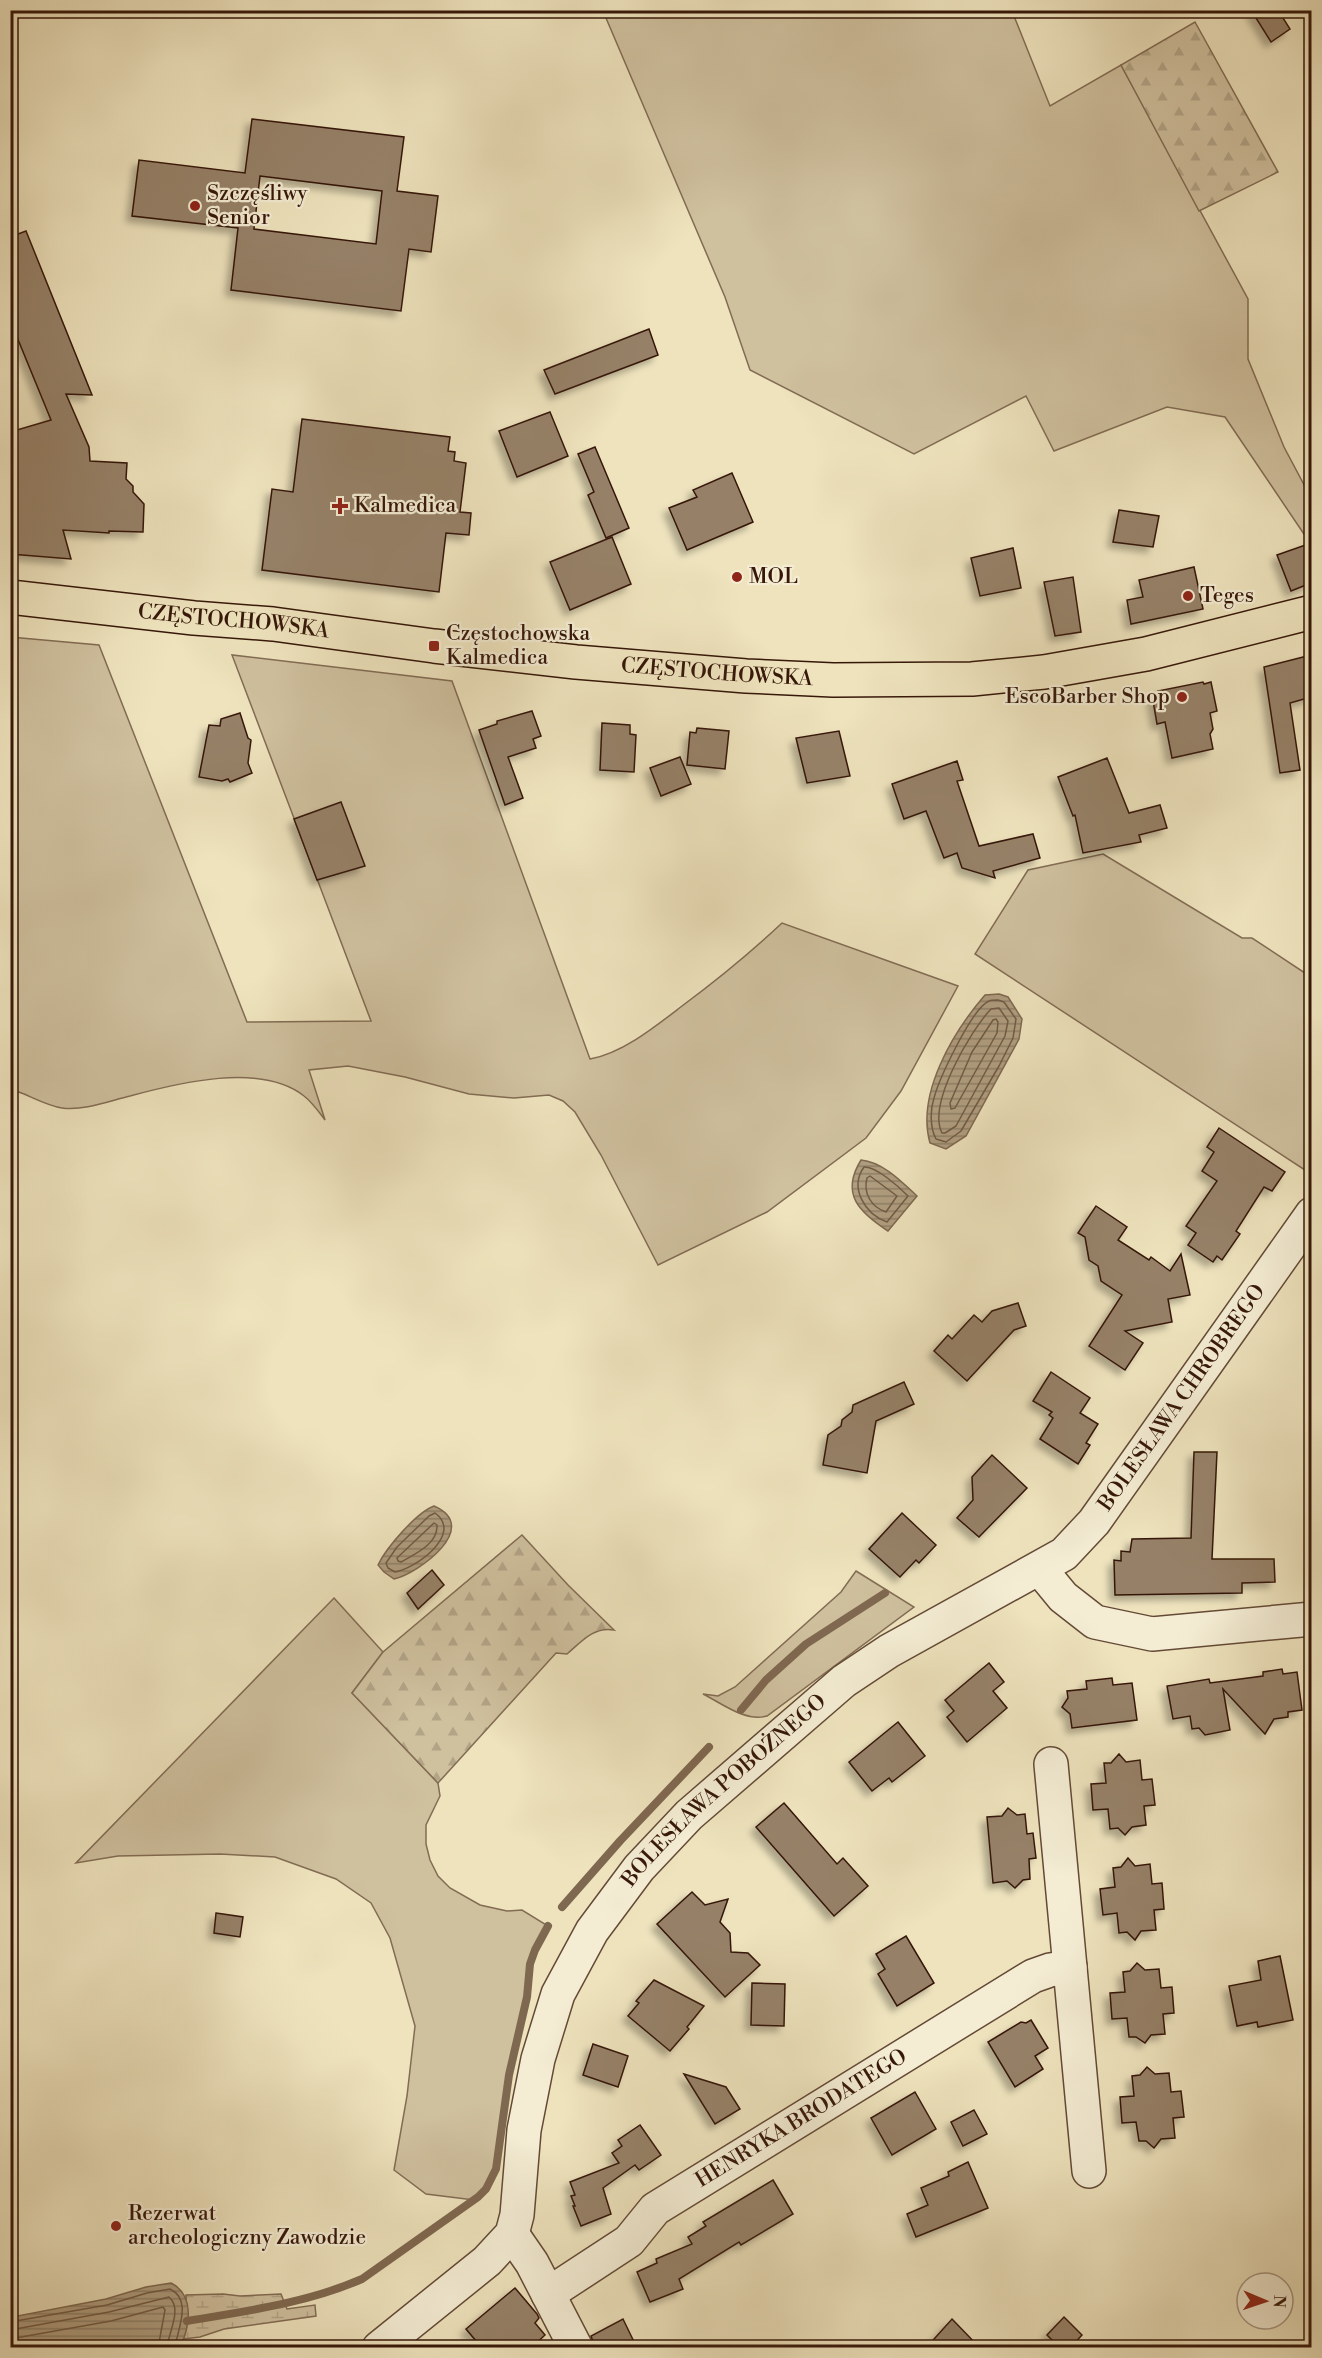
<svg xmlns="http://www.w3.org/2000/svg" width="1322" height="2358" font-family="'Libre Bodoni',serif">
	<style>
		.green { fill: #cfc09e; stroke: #826c54; stroke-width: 1.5 }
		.forest { fill: url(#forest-firs); stroke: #826c54; stroke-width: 1.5 }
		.wetland { fill: url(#wetland-marsh); stroke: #826c54; stroke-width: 1.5 }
		.water { fill: url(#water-rules); stroke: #7f6850; stroke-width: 1.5 }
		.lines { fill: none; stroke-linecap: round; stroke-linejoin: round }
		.shore { stroke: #725a44; stroke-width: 1.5 }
		.stream { stroke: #7f6850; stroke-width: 8 }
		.building { fill: #968167; stroke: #361709; stroke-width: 1.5; fill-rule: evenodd; filter: url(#shadow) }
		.minor-casing { stroke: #644a36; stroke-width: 36 }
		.major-casing { stroke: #361709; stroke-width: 36 }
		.minor { stroke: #f4edd4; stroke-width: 33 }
		.major { stroke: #eee3bd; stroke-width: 33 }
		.poi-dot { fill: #8f2418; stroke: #f4edd4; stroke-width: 2 }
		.labels { text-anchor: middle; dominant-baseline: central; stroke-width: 4.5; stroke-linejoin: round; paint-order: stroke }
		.poi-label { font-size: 21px; fill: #361709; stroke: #f4edd4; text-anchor: start }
		.street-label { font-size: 21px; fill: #361709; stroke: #f4edd4 }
	</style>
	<defs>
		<pattern id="forest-firs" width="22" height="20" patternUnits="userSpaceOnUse" patternTransform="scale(1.5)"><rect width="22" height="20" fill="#cfc09e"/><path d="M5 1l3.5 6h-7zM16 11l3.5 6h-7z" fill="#b2a487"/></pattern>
		<pattern id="wetland-marsh" width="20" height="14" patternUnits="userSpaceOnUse" patternTransform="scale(1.5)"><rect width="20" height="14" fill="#cfc09e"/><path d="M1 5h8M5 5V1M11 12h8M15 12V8" fill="none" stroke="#b2a487"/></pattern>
		<pattern id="water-rules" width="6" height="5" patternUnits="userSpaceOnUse" patternTransform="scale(1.5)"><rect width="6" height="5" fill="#af9e80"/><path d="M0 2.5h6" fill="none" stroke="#8f8067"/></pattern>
		<filter id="shadow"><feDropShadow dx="-5.5" dy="5.5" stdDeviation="3" flood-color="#0004"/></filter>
	</defs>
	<rect width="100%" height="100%" fill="#eee3bd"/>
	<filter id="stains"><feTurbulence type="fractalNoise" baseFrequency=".00333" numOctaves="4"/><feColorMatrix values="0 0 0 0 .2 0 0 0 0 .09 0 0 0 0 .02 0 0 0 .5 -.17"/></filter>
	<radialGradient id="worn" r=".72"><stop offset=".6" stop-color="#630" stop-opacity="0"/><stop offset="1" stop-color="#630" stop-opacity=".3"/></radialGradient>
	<g class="green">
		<polygon points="603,11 1012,11 1050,106 1121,65 1248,299 1248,359 1284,447 1311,498 1311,542 1310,543 1225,417 1167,407 1054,451 1026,396 914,454 750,370 725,297"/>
		<path d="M10,637L99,645L247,1022L371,1021L232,655L452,681L590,1059C623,1053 656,1026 682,1006C717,980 750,953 782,923L958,986L901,1091L866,1138L767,1212L658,1265L601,1155L575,1112L563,1101L549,1095L514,1098L469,1094L405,1077L348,1066L309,1070L325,1120C319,1112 312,1102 304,1096C261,1062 178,1083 130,1096C109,1101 84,1111 62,1108C48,1106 32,1097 19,1092L11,1096Z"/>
		<polygon points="1103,854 1242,938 1252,938 1311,977 1311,1174 975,954 1028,870"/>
		<path d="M856,1571L914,1607L767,1716C745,1722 723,1704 703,1694L718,1696L735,1687L841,1592Z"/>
		<polygon points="334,1598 383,1652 352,1693 438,1783 440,1796 426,1825 426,1844 430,1860 438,1876 450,1888 480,1905 507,1911 522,1910 548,1926 535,1950 530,1964 527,1997 509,2075 496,2169 486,2189 474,2200 426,2194 394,2170 407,2096 415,2026 390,1938 371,1903 336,1879 275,1857 220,1854 118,1856 76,1863"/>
	</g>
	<g class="forest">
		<polygon points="1195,22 1278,172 1199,211 1121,65"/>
		<path d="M522,1535L568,1585L614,1630C594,1626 581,1642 567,1654L556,1653L438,1783L352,1693L383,1652Z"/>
	</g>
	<polygon class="wetland" points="223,2294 240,2296 281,2294 287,2309 315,2305 316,2316 224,2329 200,2337 184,2339 187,2321 186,2295"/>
	<g class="water">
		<path d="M1311,879V925L1308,922C1306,908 1305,892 1311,879Z"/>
		<path d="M999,994L1008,997L1022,1019L1019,1039L966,1136L946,1149L930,1143C916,1094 953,1032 985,995Z"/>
		<path d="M861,1160C883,1162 902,1182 917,1196L888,1231C859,1212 840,1194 861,1160Z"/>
		<path d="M434,1506C482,1527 419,1573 394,1579L384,1572L378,1565C386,1548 417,1512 434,1506Z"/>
		<path d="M171,2283C195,2295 190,2327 180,2347H11L12,2317L106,2299L146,2287Z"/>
	</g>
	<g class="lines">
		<g class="shore">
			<path d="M998,1000L1004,1002L1016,1019L1013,1038L999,1066L961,1131L946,1142L936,1139C930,1128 930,1110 934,1098C939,1079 972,1008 989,1001C991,1000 995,1000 998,1000Z"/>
			<path d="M999,1008L1008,1021L1005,1036L956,1126L945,1133H942C927,1104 971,1030 991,1009Z"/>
			<polygon points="993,1020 996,1019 998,1022 997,1033 955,1108 951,1109 950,1103 972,1052"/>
			<path d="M864,1167C876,1166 899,1187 908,1196L887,1222C865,1214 849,1188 864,1167Z"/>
			<path d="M870,1176L897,1196L886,1212C871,1207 863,1193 867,1178Z"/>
			<path d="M435,1513C464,1534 415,1569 395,1572L388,1568L386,1563L397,1547L429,1516Z"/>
			<path d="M434,1523L437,1525C438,1544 415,1554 401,1562L398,1561L397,1558Z"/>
			<path d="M10,2322L107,2305L147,2293L170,2289C193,2300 177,2330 175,2348"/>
			<path d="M10,2330L109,2312L169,2297C183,2309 168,2333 167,2348"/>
			<polyline points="10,2339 111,2321 163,2307 165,2310 158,2348"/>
		</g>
		<g class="stream">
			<polyline points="741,1710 766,1680 806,1644 885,1593"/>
			<polyline points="562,1907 620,1841 709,1747"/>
			<path d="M187,2321C247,2311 307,2303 362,2279L478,2197L486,2189L496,2169L509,2075L527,1997L530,1964L535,1950L548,1926"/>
		</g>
	</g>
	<g class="building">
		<polygon points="1251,10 1278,10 1290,29 1271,42"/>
		<path d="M252,119L404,137L397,191L438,196L431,252L409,249L401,311L231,290L238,228L132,216L139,160L245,173ZM260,176L382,191L376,244L254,229Z"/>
		<polygon points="26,231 92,395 66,394 89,447 90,461 127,463 126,479 133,486 133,492 144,504 143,532 109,531 109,533 63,530 71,559 10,554 10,432 51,420 10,320 10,237"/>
		<polygon points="649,329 658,355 555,394 544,370"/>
		<polygon points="550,412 568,456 517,477 499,431"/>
		<polygon points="302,419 450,437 448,451 455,452 454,461 466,463 460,512 471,513 469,535 446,533 439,592 262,570 272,489 293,492"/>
		<polygon points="595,447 629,528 606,538 588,495 594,492 578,454"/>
		<polygon points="732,473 753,522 687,550 669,508 697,497 693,490"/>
		<polygon points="1119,510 1159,516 1153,547 1113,542"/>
		<polygon points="612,537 631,584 570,610 550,562"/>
		<polygon points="1311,543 1311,583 1291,591 1277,555"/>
		<polygon points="1013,548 1021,588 980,596 971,558"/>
		<polygon points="1194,567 1203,609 1131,624 1127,600 1143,597 1139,580"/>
		<polygon points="1073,577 1081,632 1055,636 1044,582"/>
		<polygon points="1311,655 1311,697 1290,703 1300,770 1280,773 1264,667"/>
		<polygon points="1203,682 1204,684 1211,682 1217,711 1210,713 1213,729 1210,734 1213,749 1172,758 1165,722 1157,724 1152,695 1159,693 1158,691"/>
		<polygon points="532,711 541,736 533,739 536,748 508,757 523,798 505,805 479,730 497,724 497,721"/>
		<polygon points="240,713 248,738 251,740 248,763 252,773 230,782 228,779 222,781 199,777 209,725 220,726 221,719"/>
		<polygon points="602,723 630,725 630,734 636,735 634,772 600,770"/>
		<polygon points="697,728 729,731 725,769 687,765 690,732 696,733"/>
		<polygon points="839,731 850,776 807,783 796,738"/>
		<polygon points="680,757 691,784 661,796 650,768"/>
		<polygon points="1107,758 1129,813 1160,805 1167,828 1139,835 1141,842 1083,853 1075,815 1073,816 1058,777"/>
		<polygon points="957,761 963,780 957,781 979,846 1033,834 1040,858 993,871 995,878 962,868 957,853 944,858 926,811 904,819 892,784"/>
		<polygon points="341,802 365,866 317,880 294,819"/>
		<polygon points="1219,1128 1285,1172 1272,1191 1264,1187 1236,1231 1240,1234 1222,1260 1217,1256 1213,1262 1188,1245 1196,1233 1186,1226 1217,1181 1202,1171 1214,1152 1207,1147"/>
		<polygon points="1096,1206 1127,1227 1118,1240 1149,1260 1151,1257 1170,1271 1181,1254 1190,1295 1168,1299 1172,1322 1125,1331 1143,1343 1125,1370 1089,1346 1122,1295 1101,1281 1098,1266 1089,1260 1085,1237 1078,1233"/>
		<polygon points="1018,1303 1026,1326 1014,1330 967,1381 934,1351 948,1335 952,1339 974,1315 982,1322 992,1311"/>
		<polygon points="1051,1372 1090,1398 1080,1413 1098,1424 1086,1443 1090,1445 1078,1464 1040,1439 1053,1418 1049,1415 1052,1412 1033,1401"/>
		<polygon points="904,1382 914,1404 876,1421 867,1473 823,1465 828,1435 841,1426 842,1420 852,1412 853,1405"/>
		<polygon points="1194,1452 1217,1452 1212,1559 1274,1559 1275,1582 1242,1583 1242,1593 1115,1595 1114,1560 1121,1561 1121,1551 1130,1552 1132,1539 1191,1538"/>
		<polygon points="992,1455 1027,1488 979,1537 957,1518 973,1500 972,1477"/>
		<polygon points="902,1513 936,1545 919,1563 916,1560 900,1577 869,1549"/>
		<polygon points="432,1570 444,1585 418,1609 407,1593"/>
		<polygon points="989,1663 1004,1682 993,1691 1007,1708 967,1742 947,1717 954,1711 945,1700"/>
		<polygon points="1282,1669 1283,1674 1297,1672 1302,1710 1288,1712 1288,1717 1274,1719 1265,1734 1223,1689 1230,1730 1205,1735 1199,1728 1192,1729 1190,1716 1173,1719 1167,1686 1209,1679 1210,1683 1263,1676 1263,1672"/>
		<polygon points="1112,1678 1113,1685 1132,1683 1137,1720 1072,1728 1070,1714 1062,1707 1068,1698 1067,1691 1087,1689 1086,1681"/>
		<polygon points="898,1722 925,1756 892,1782 889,1778 872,1791 849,1762"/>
		<polygon points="1119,1754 1126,1762 1140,1760 1142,1780 1152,1779 1155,1805 1144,1806 1146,1825 1132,1827 1125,1835 1118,1828 1110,1829 1108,1809 1093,1810 1091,1784 1106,1783 1104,1763 1111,1763"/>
		<polygon points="784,1803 837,1864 843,1858 868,1886 834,1916 756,1827"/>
		<polygon points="1008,1808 1017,1815 1025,1814 1027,1834 1033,1833 1036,1858 1029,1859 1030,1879 1023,1880 1015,1888 1007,1881 993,1883 987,1817 1002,1816"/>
		<polygon points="1128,1858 1135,1866 1150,1864 1152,1884 1162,1883 1164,1909 1154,1910 1156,1930 1141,1931 1135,1940 1127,1932 1119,1933 1117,1913 1103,1915 1100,1889 1115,1887 1113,1868 1121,1867"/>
		<polygon points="692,1892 705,1905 728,1899 720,1922 730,1933 731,1952 748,1953 760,1965 725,1997 657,1924"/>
		<polygon points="216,1913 243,1917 240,1937 214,1933"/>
		<polygon points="906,1936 934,1983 897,2006 878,1974 885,1969 876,1954"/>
		<polygon points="1280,1956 1293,2020 1258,2027 1257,2022 1237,2026 1229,1986 1261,1980 1258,1961"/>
		<polygon points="1137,1963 1145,1970 1159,1969 1161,1988 1172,1987 1174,2013 1163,2014 1165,2034 1151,2035 1145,2043 1136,2037 1129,2037 1127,2018 1112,2019 1110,1993 1125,1992 1123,1972 1130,1971"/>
		<polygon points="654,1980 704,2006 687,2027 689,2029 670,2051 628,2016 639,2003 636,2001"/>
		<polygon points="752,1983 785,1984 784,2026 751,2025"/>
		<polygon points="1031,2020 1048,2048 1035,2056 1043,2069 1015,2087 988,2042 1021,2022 1026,2023"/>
		<polygon points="593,2044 628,2056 618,2087 583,2075"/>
		<polygon points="1147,2067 1155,2074 1169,2073 1171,2092 1181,2091 1184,2117 1173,2118 1175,2138 1161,2139 1154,2148 1146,2141 1139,2141 1136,2122 1122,2123 1120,2097 1134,2096 1132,2076 1140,2075"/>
		<polygon points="684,2074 726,2087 740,2109 715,2124"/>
		<polygon points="915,2092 936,2129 892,2155 871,2118"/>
		<polygon points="974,2110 987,2134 963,2146 951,2122"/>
		<polygon points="640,2125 661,2155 639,2170 635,2165 603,2188 611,2214 581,2226 573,2206 575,2206 571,2196 575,2195 570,2182 619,2163 612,2153 622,2146 618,2140"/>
		<polygon points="968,2162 988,2208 916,2237 907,2214 928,2205 921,2188 949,2176 948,2172"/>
		<polygon points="773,2180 793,2214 741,2245 739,2242 679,2279 683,2289 650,2302 637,2272 657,2263 656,2259 692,2244 688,2237 706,2226 703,2222"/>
		<polygon points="515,2288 537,2314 539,2318 535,2323 545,2335 531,2348 482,2348 466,2329"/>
		<polygon points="1064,2317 1082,2335 1070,2348 1060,2348 1047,2335"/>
		<polygon points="623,2319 637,2348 595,2348 591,2336"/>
		<polygon points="952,2319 980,2348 926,2348"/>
	</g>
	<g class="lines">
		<g class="minor-casing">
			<g id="minor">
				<polyline points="1040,1569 1063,1597 1095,1622 1152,1634 1312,1619"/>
				<polyline points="1051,1764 1089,2171"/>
				<polyline points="512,2234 532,2263 576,2348"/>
				<path id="s1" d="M548,2294L629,2241L655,2209L1033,1976L1050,1970L1070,1967"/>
				<path id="s2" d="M379,2348L487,2261L512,2234L517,2215L524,2130L538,2059L558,1994L592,1931L639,1868L689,1815L844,1681L889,1651L1064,1554L1094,1522L1312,1214"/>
			</g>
		</g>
		<g class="major-casing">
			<g id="major">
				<path id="s3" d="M10,597L194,618L273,624L434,646L576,662L746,676L833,680L972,679L1044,672L1146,654L1312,612"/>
			</g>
		</g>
		<use href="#minor" class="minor"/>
		<use href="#major" class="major"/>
	</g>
	<g class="poi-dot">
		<circle cx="195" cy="206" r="6"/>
		<path d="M337 497h6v6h6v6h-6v6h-6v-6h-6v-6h6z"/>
		<circle cx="737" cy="577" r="6"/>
		<circle cx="1188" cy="596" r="6"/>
		<rect x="428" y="640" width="12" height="12" rx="3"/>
		<circle cx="1182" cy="697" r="6"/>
		<circle cx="116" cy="2226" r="6"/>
	</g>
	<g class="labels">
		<g class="poi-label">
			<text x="207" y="194">Szczęśliwy<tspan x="207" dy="24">Senior</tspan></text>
			<text x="354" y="506">Kalmedica</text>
			<text x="749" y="577">MOL</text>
			<text x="1200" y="596">Teges</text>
			<text x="446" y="634">Częstochowska<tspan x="446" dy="24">Kalmedica</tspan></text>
			<text x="1170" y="697" text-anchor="end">EscoBarber Shop</text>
			<text x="128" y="2214">Rezerwat<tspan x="128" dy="24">archeologiczny Zawodzie</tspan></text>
		</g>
		<g class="street-label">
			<text stroke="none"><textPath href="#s3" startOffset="225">CZĘSTOCHOWSKA</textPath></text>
			<text stroke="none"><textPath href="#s3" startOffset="711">CZĘSTOCHOWSKA</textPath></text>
			<text stroke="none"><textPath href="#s2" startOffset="1299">BOLESŁAWA CHROBREGO</textPath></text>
			<text stroke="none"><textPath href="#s2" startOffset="686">BOLESŁAWA POBOŻNEGO</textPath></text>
			<text stroke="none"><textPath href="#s1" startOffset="310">HENRYKA BRODATEGO</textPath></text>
		</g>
	</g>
	<rect width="1322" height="2358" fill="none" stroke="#eee3bd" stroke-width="36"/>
	<rect x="12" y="12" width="1298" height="2334" fill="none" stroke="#361709" stroke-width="3"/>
	<rect x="18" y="18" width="1286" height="2322" fill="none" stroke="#361709" stroke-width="1.5"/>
	<g transform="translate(1265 2301) rotate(92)"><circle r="28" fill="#f4edd4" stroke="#a89783" stroke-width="1.5"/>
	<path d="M0-4.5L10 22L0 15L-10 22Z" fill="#8f2418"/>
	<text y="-9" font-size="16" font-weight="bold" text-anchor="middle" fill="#361709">N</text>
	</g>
	<rect width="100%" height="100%" filter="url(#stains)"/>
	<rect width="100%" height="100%" fill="url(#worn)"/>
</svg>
